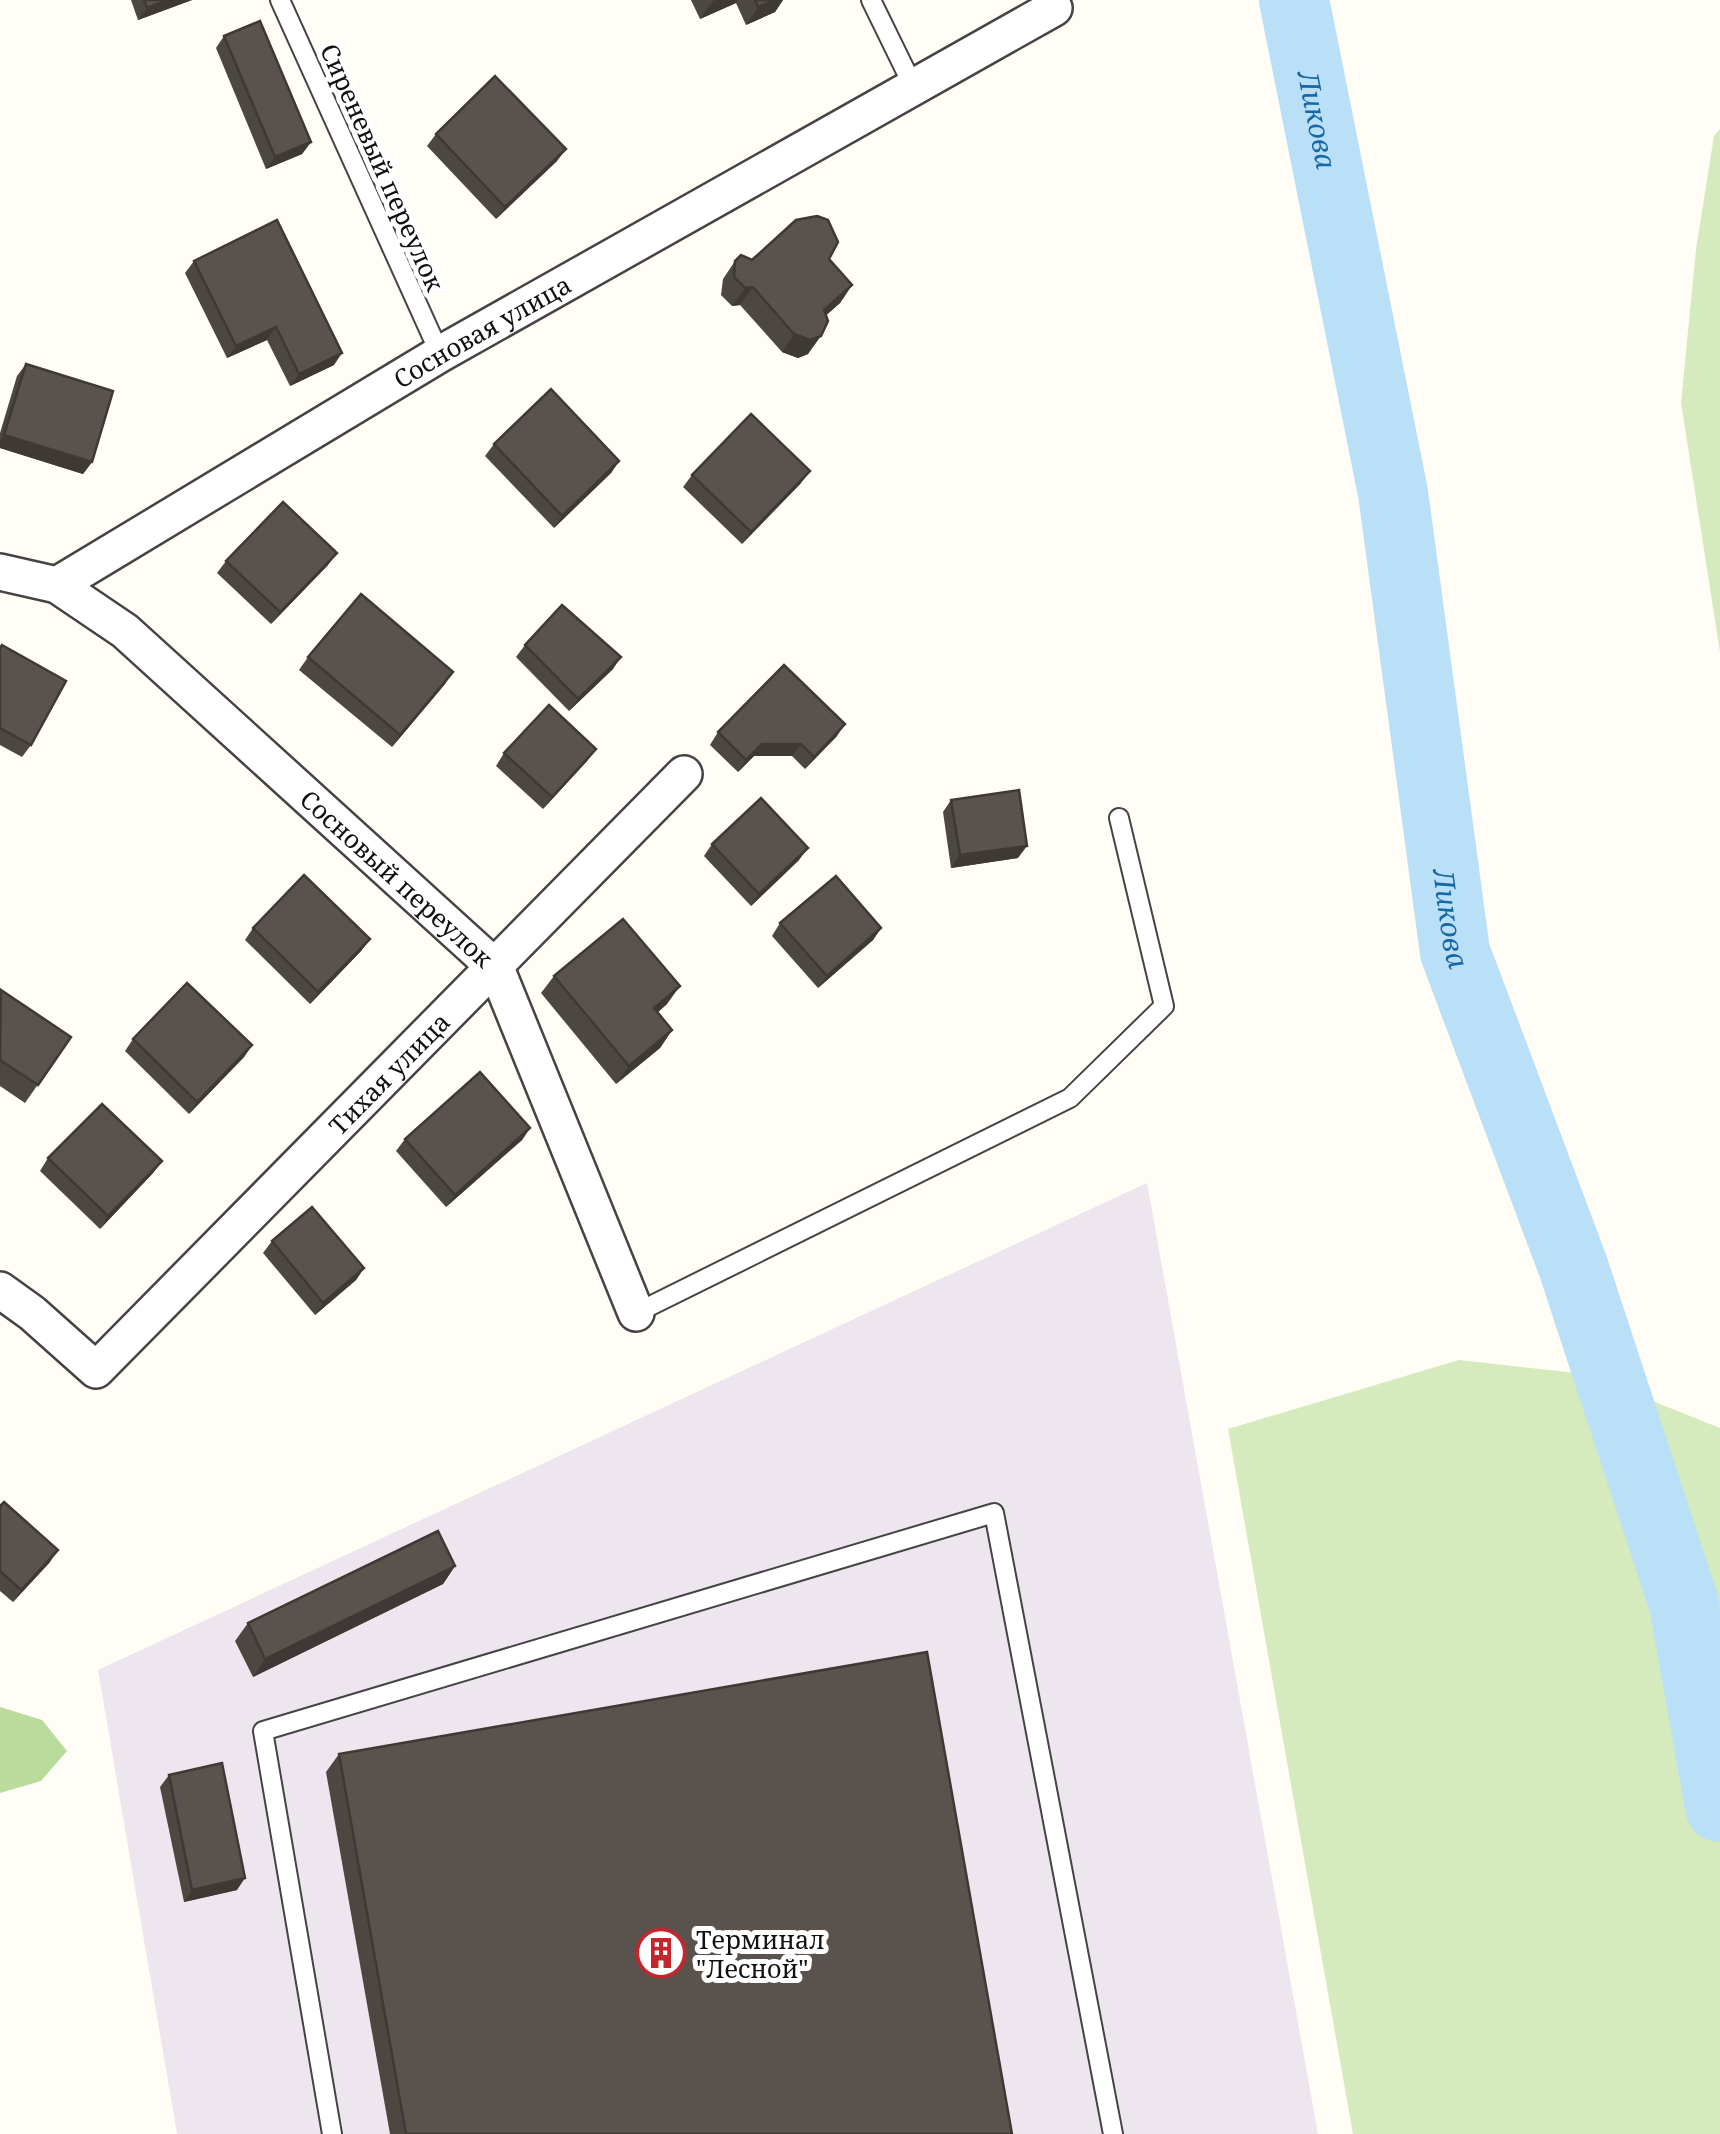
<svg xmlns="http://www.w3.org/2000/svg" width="1720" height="2134" font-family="'Noto Serif',serif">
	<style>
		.industrial { fill: #eee6ef }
		.green { fill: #d5ebbd }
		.forest { fill: #b9dc9c }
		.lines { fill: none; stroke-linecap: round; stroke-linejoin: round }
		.river { stroke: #b9e0f7; stroke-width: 70 }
		.service-casing { stroke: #444; stroke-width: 22 }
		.minor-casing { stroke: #444; stroke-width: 40 }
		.service { stroke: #fff; stroke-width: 18 }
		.minor { stroke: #fff; stroke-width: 35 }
		.wall { fill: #4d4742 }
		.shaded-wall { fill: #3f3936 }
		.building { fill: #5a524d; stroke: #3f3936; stroke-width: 2.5 }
		.labels { text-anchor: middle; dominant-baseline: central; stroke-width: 10; stroke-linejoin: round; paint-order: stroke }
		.street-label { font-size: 25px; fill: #111; stroke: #fff }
		.poi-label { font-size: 25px; fill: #111; stroke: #fff; text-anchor: start }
		.water-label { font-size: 28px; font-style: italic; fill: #1768a6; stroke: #fff }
	</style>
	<rect width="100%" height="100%" fill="#fffdf5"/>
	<polygon class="industrial" points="1147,1183 1318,2134 177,2134 98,1670"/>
	<g class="green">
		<polygon points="1720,129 1720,652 1681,403 1696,249 1714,136"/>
		<polygon points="1459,1360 1585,1374 1720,1428 1720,2134 1353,2134 1228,1429"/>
	</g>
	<polygon class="forest" points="0,1707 42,1720 67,1751 41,1781 0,1793"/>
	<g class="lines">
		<path class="river" id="s1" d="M1294,0L1393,493L1455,952L1573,1266L1684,1604L1720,1807"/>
		<g class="service-casing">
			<g id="service">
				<polyline points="280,0 440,354"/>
				<polyline points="871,0 914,88"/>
				<polyline points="636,1313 1070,1098 1164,1006 1119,818"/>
				<polyline points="332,2134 263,1731 994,1513 1113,2134"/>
			</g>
		</g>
		<g class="minor-casing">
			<g id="minor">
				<path id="s2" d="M0,572L57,585L125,631L496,968L636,1313"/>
				<path id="s3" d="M57,585L440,354L1054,8"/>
				<path id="s4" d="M0,1290L32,1313L96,1370L684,774"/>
			</g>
		</g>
		<use href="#service" class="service"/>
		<use href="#minor" class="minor"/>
	</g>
	<g class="wall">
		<polygon points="131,0 192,0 138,20"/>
		<polygon points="691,0 783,0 775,12 746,25 736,3 700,19"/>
		<polygon points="224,36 311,142 302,154 266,169 216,48"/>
		<polygon points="436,134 557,161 496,219 427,146"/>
		<polygon points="829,259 852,285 840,303 826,315 808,354 798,358 782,352 740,305 732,306 721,295 723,279 735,261"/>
		<polygon points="194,261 334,365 290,386 267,340 227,358 185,273"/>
		<polygon points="26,364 92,462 83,474 0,448 0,433 17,376"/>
		<polygon points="494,444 619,461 611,473 554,528 485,456"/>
		<polygon points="692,475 801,483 742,544 683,487"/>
		<polygon points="226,561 328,565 271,624 217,573"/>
		<polygon points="525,645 613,669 569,711 516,657"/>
		<polygon points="0,647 31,745 22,757 0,745"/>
		<polygon points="308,657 445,684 392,747 299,670"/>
		<polygon points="718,732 837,736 805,769 792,756 754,756 738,772 710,745"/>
		<polygon points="596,749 587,761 543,809 496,766 504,753"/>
		<polygon points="951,800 1018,858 951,868 943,812"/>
		<polygon points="712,844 799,860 751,906 704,856"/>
		<polygon points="780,923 881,928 873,940 818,988 772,936"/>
		<polygon points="253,928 370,939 361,951 310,1004 245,940"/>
		<polygon points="554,976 667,1004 658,1012 672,1030 660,1048 616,1084 541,993"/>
		<polygon points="0,992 71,1037 25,1103 0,1086"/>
		<polygon points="133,1039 252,1045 244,1057 189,1114 125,1051"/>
		<polygon points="530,1128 522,1140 446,1207 396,1151 405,1139"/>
		<polygon points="48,1158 162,1161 153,1173 100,1229 40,1171"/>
		<polygon points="272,1241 364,1268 356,1280 315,1315 263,1253"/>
		<polygon points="0,1506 50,1562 13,1602 0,1591"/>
		<polygon points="455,1566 443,1584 253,1677 235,1641 248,1623"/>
		<polygon points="339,1754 1012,2134 390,2134 326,1772"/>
		<polygon points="169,1775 237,1890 184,1902 160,1787"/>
	</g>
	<g class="shaded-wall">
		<polygon points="167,0 192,0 138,20 147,8"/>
		<polygon points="716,0 738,0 736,3 700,19 713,1"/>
		<polygon points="774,0 783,0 775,12 746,25 758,7"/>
		<polygon points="311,142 302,154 266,169 275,157"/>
		<polygon points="566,149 557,161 496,219 505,207"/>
		<polygon points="852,285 840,303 812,328 824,310"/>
		<polygon points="753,287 740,305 732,306 745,288"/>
		<polygon points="276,327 267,340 227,358 236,346"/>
		<polygon points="794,334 821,336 808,354 798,358 782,352"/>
		<polygon points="342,353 334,365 290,386 299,374"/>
		<polygon points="4,435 92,462 83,474 0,448 0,441"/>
		<polygon points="619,461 611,473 554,528 562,516"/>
		<polygon points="810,471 801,483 742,544 751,532"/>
		<polygon points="337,553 328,565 271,624 280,612"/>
		<polygon points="621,657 613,669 569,711 578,699"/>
		<polygon points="453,672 445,684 392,747 400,735"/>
		<polygon points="845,724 837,736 805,769 814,757"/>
		<polygon points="762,744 801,744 792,756 754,756 738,772 746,760"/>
		<polygon points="596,749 587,761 543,809 552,797"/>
		<polygon points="1027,846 1018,858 951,868 960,855"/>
		<polygon points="808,848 799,860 751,906 759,894"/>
		<polygon points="881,928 873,940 818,988 827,976"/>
		<polygon points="370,939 361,951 310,1004 318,992"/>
		<polygon points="680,986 667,1004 642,1026 654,1008"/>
		<polygon points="672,1030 660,1048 616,1084 629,1066"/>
		<polygon points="252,1045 244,1057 189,1114 197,1102"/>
		<polygon points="530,1128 522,1140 446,1207 455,1195"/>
		<polygon points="162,1161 153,1173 100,1229 108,1216"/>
		<polygon points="364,1268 356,1280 315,1315 323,1303"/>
		<polygon points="58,1550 50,1562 13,1602 21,1590"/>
		<polygon points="455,1566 443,1584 253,1677 265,1659"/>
		<polygon points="245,1878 237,1890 184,1902 192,1890"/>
	</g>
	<g class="building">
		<polygon points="144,0 167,0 147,8"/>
		<polygon points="755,0 774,0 758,7"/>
		<polygon points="260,21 311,142 275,157 224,36"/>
		<polygon points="495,76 566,149 505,207 436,134"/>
		<polygon points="817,216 828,220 838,242 829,259 852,285 824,310 828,321 821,336 810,340 794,334 753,287 745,288 734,277 735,261 741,255 752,260 796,220"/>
		<polygon points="277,220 342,353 299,374 276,327 236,346 194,261"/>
		<polygon points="26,364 113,391 92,462 4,435"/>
		<polygon points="551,389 619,461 562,516 494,444"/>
		<polygon points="751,414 810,471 751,532 692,475"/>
		<polygon points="283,502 337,553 280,612 226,561"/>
		<polygon points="361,594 453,672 400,735 308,657"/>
		<polygon points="562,605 621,657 578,699 525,645"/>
		<polygon points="2,645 66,681 31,745 0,728 0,648"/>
		<polygon points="784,665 845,724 814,757 801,744 762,744 746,760 718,732"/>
		<polygon points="549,705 596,749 552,797 504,753"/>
		<polygon points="1019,790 1027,846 960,855 951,800"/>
		<polygon points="761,798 808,848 759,894 712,844"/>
		<polygon points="304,875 370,939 318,992 253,928"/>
		<polygon points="836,876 881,928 827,976 780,923"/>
		<polygon points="623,919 680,986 654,1008 672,1030 629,1066 554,976"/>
		<polygon points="187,983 252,1045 197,1102 133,1039"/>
		<polygon points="1,990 71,1037 38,1085 0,1060"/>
		<polygon points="480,1072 530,1128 455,1195 405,1139"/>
		<polygon points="102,1104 162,1161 108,1216 48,1158"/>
		<polygon points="312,1207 364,1268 323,1303 272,1241"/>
		<polygon points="4,1502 58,1550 21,1590 0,1571 0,1506"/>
		<polygon points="438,1531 455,1566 265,1659 248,1623"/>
		<polygon points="927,1652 1012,2134 406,2134 339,1754"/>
		<polygon points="222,1763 245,1878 192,1890 169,1775"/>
	</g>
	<defs>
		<g id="building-ring" transform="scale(2.5)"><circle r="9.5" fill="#fff" stroke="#c4262e" stroke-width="1.5"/><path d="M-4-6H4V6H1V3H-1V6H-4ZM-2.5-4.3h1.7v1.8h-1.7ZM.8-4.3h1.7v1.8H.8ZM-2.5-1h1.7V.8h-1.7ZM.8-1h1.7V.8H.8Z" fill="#c4262e"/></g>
	</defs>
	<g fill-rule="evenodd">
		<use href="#building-ring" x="661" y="1953"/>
	</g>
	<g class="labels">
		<g class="street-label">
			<text transform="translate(383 167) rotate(66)">Сиреневый переулок</text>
			<text stroke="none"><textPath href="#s3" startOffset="495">Сосновая улица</textPath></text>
			<text stroke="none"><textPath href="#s2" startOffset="508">Сосновый переулок</textPath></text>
			<text stroke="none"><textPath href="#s4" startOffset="542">Тихая улица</textPath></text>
		</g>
		<g class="poi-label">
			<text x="696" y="1939">Терминал<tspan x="696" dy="29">"Лесной"</tspan></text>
		</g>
		<g class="water-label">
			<text stroke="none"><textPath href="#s1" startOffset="122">Ликова</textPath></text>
			<text stroke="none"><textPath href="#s1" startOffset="932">Ликова</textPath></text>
		</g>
	</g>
</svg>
